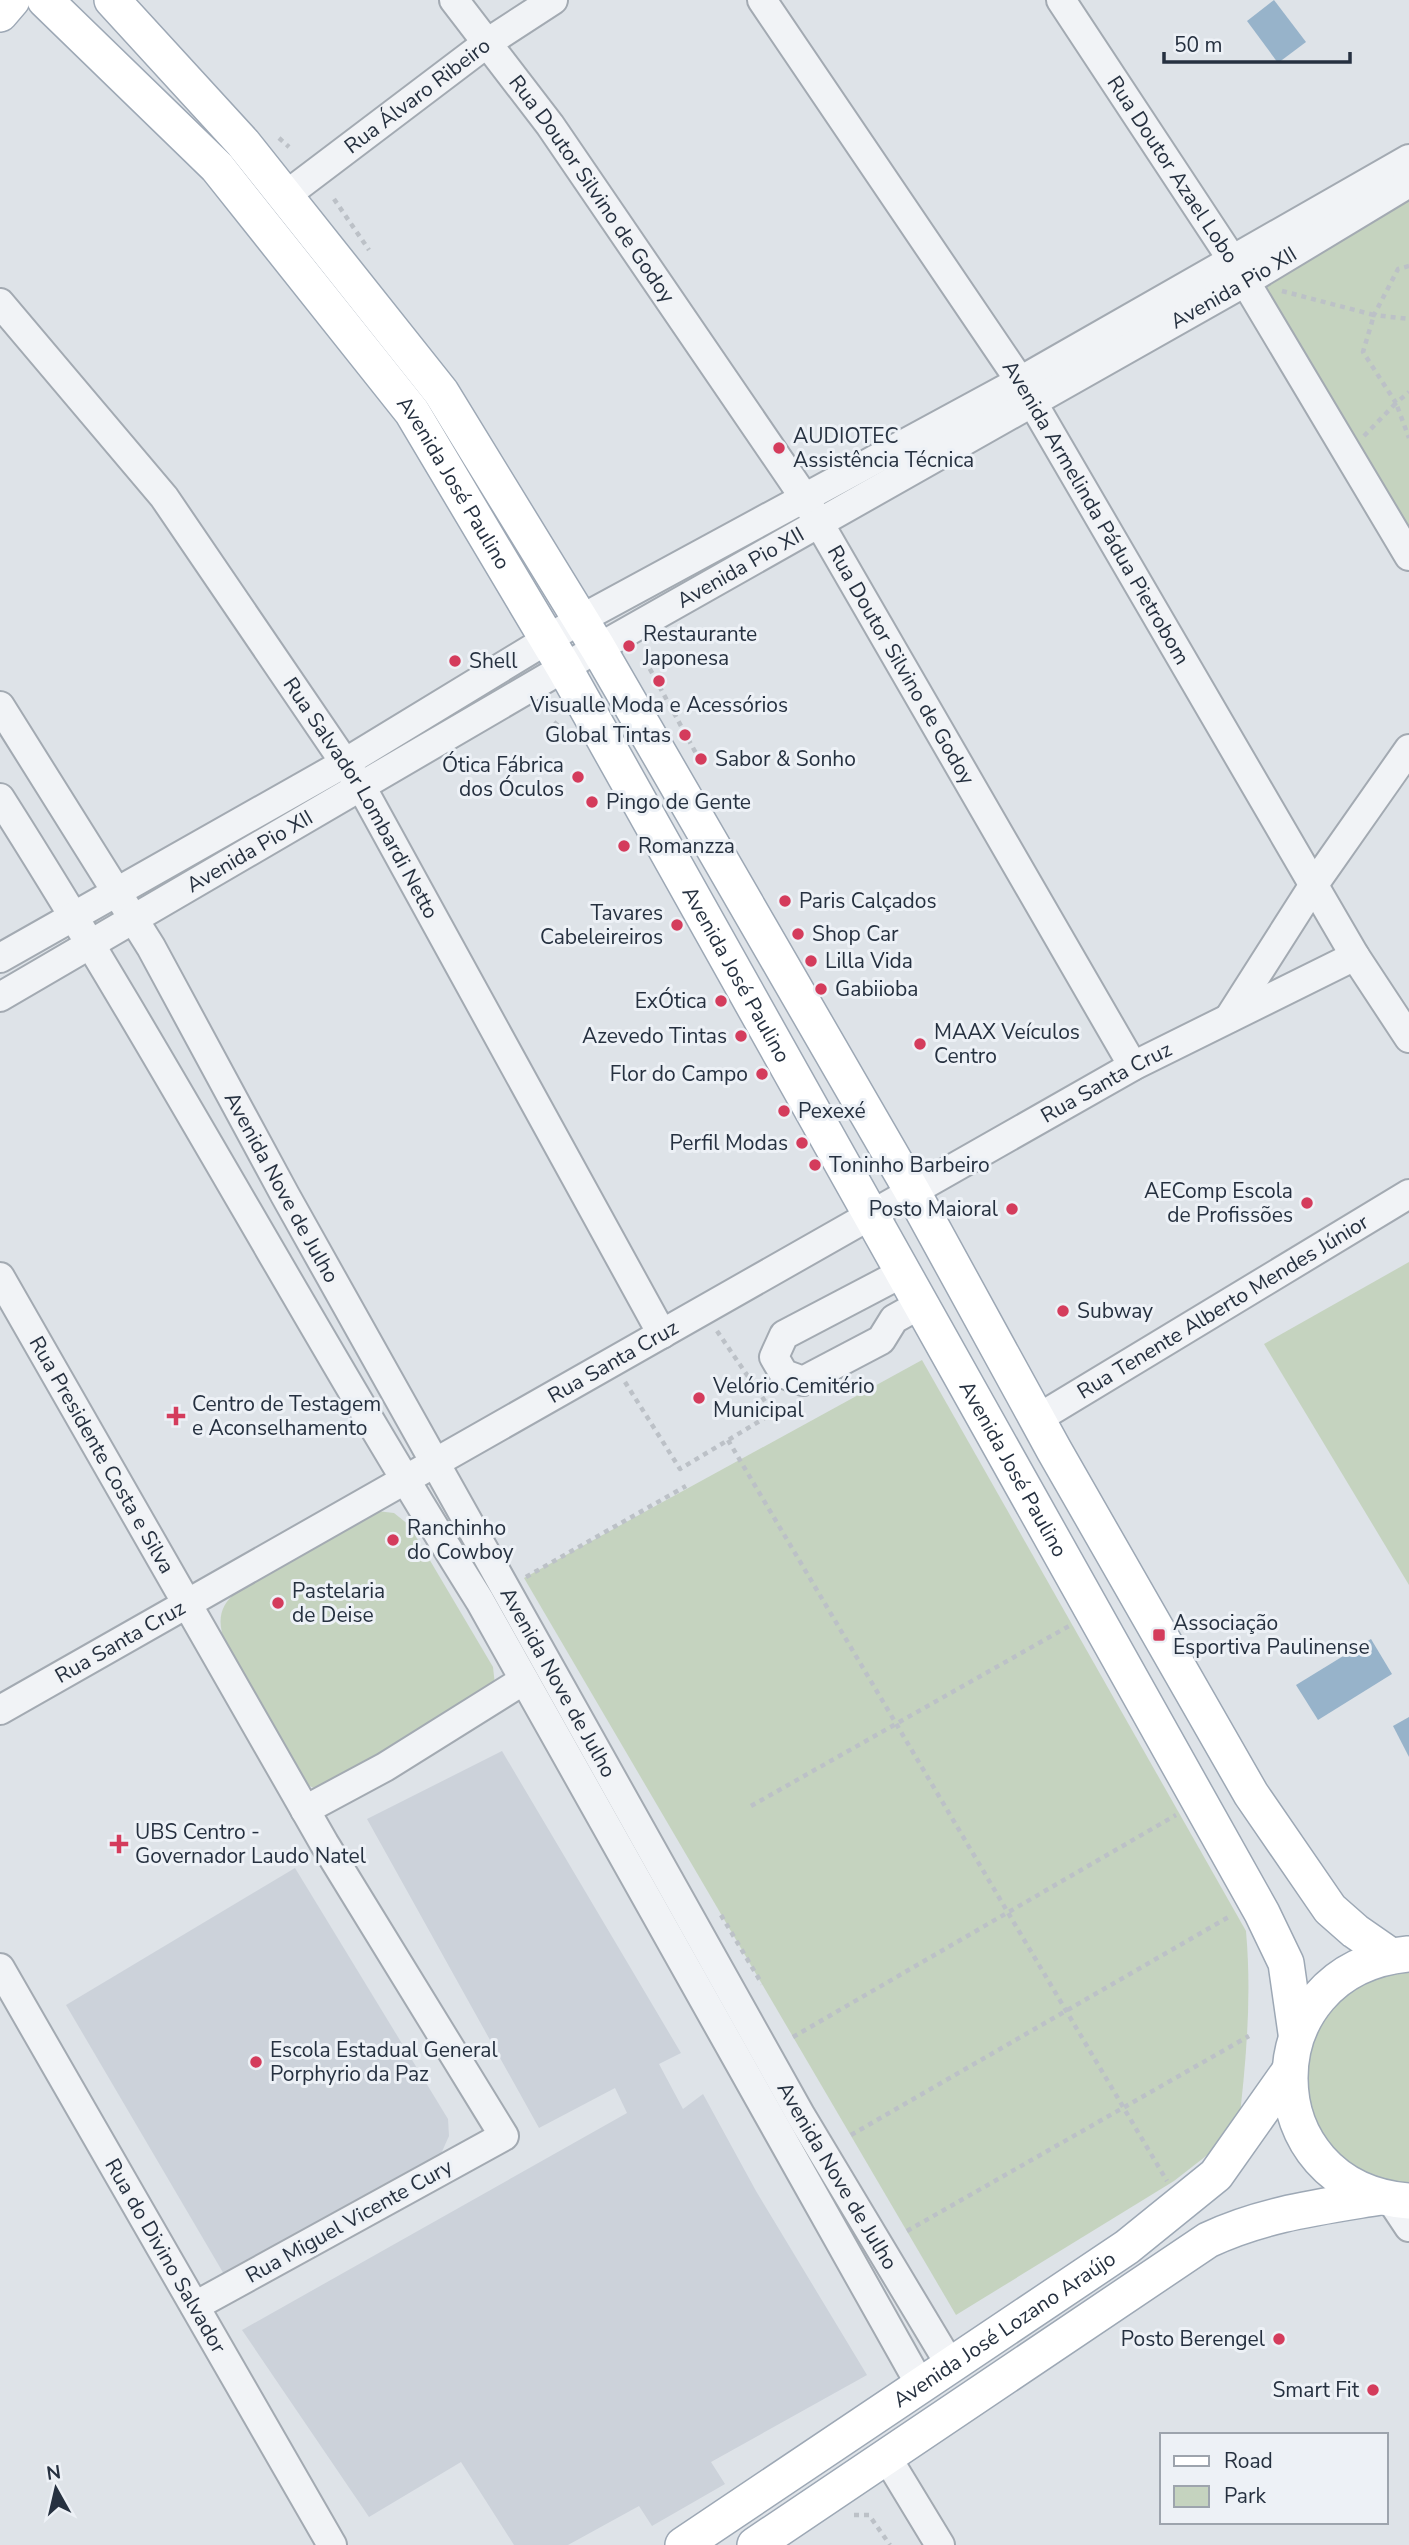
<svg xmlns="http://www.w3.org/2000/svg" width="1409" height="2545" font-family="'Nunito Sans',sans-serif">
	<style>
		.built { fill: #ccd2da }
		.green { fill: #c5d3bf }
		.water { fill: #97b3ca }
		.lines { fill: none; stroke-linecap: round; stroke-linejoin: round }
		.minor-casing { stroke: #a3aab2; stroke-width: 32 }
		.major-casing { stroke: #9da8b5; stroke-width: 38 }
		.path { stroke: #bcc1c7; stroke-width: 4.5; stroke-dasharray: 5 5; stroke-linecap: butt }
		.minor { stroke: #f1f3f6; stroke-width: 28 }
		.major { stroke: #fff; stroke-width: 35 }
		.poi-dot { fill: #d43c5c; stroke: #edf1f6; stroke-width: 2.5 }
		.labels { text-anchor: middle; dominant-baseline: central; stroke-width: 6; stroke-linejoin: round; paint-order: stroke }
		.street-label { font-size: 21px; fill: #263140; stroke: #edf1f6 }
		.poi-label { font-size: 21px; fill: #263140; stroke: #edf1f6; text-anchor: start }
	</style>
	<rect width="100%" height="100%" fill="#dee3e8"/>
	<g class="built">
		<polygon points="502,1751 681,2053 659,2064 683,2109 703,2094 756,2191 867,2375 711,2462 725,2484 652,2526 639,2506 568,2545 514,2545 461,2462 369,2517 242,2330 627,2113 615,2088 539,2128 367,1819"/>
		<polygon points="295,1868 448,2119 449,2136 440,2156 228,2281 66,2005"/>
	</g>
	<g class="green">
		<polygon points="1409,193 1409,540 1253,285"/>
		<polygon points="1409,1262 1409,1585 1264,1344"/>
		<path d="M922,1360L1246,1931C1252,1999 1246,2063 1238,2131L1174,2181L956,2315L524,1578Z"/>
		<path d="M377,1511L394,1513L409,1525L493,1667L495,1685L492,1693L316,1789L305,1784L225,1642C217,1622 219,1605 237,1592Z"/>
		<polygon points="1409,1962 1409,2191 1381,2187 1320,2146 1297,2076 1339,1989"/>
	</g>
	<g class="water">
		<polygon points="1274,0 1306,42 1278,63 1247,21"/>
		<polygon points="1371,1639 1392,1674 1318,1720 1296,1685"/>
		<polygon points="1409,1717 1409,1757 1393,1726"/>
	</g>
	<g class="lines">
		<g class="minor-casing">
			<g id="minor">
				<path id="s1" d="M454,0L550,125L804,497L1133,1066"/>
				<path id="s2" d="M762,0L1020,381L1355,956L1409,1038"/>
				<path id="s3" d="M1061,0L1233,261L1409,556"/>
				<path id="s4" d="M285,196L487,43L553,0"/>
				<path id="s5" d="M0,303L164,497L362,788L662,1334"/>
				<path id="s6" d="M0,706L151,947L285,1195L801,2116L951,2366"/>
				<path d="M0,798C167,1061 314,1337 480,1601L921,2386"/>
				<polyline points="0,958 343,764 581,619 1020,381 1409,159"/>
				<path id="s7" d="M0,997L584,656L1245,282L1409,183"/>
				<polyline points="1229,1018 1315,883 1409,749"/>
				<polyline points="904,1272 784,1335 774,1357 784,1374 803,1381 881,1340 894,1319 921,1304"/>
				<path id="s8" d="M0,1277L324,1843L504,2136L195,2306"/>
				<path id="s9" d="M1037,1419L1409,1194"/>
				<path id="s10" d="M0,1710L1133,1066L1355,956"/>
				<polyline points="305,1810 385,1767 524,1680"/>
				<path id="s11" d="M0,1968L332,2545"/>
				<polyline points="1391,2200 1409,2227"/>
				<polyline points="886,2456 940,2545"/>
			</g>
		</g>
		<g class="major-casing">
			<g id="major">
				<path id="s12" d="M45,0L217,167L412,412L565,669L1262,1913L1286,1963L1296,2033"/>
				<polyline points="112,0 243,143 441,392 598,648 912,1191 1054,1450 1251,1794 1330,1909 1355,1931 1391,1956"/>
				<polyline points="0,14 12,0"/>
				<path d="M1408,1954C1250,1969 1251,2189 1409,2201"/>
				<path id="s13" d="M683,2545L1127,2247L1216,2175L1288,2073"/>
				<path d="M755,2545L1208,2240C1263,2214 1320,2207 1380,2197"/>
			</g>
		</g>
		<g class="path">
			<polyline points="279,138 289,147"/>
			<polyline points="334,199 369,250"/>
			<polyline points="1409,266 1398,269 1374,315 1409,319"/>
			<polyline points="1282,291 1374,315 1363,352 1396,403 1409,392"/>
			<polyline points="1364,436 1396,403 1409,438"/>
			<polyline points="645,660 698,757"/>
			<polyline points="554,722 564,731"/>
			<polyline points="717,1331 773,1413"/>
			<polyline points="625,1382 680,1469 788,1404"/>
			<polyline points="728,1440 1167,2181"/>
			<polyline points="526,1577 686,1486"/>
			<polyline points="751,1806 1069,1626"/>
			<polyline points="721,1915 762,1984"/>
			<polyline points="793,2037 1176,1815"/>
			<polyline points="851,2135 1232,1915"/>
			<polyline points="907,2231 1249,2036"/>
			<polyline points="854,2515 869,2515 890,2545"/>
		</g>
		<use href="#minor" class="minor"/>
		<use href="#major" class="major"/>
	</g>
	<g class="poi-dot">
		<circle cx="779" cy="448" r="7"/>
		<circle cx="629" cy="646" r="7"/>
		<circle cx="455" cy="661" r="7"/>
		<circle cx="659" cy="681" r="7"/>
		<circle cx="685" cy="735" r="7"/>
		<circle cx="701" cy="759" r="7"/>
		<circle cx="578" cy="777" r="7"/>
		<circle cx="592" cy="802" r="7"/>
		<circle cx="624" cy="846" r="7"/>
		<circle cx="785" cy="901" r="7"/>
		<circle cx="677" cy="925" r="7"/>
		<circle cx="798" cy="934" r="7"/>
		<circle cx="811" cy="961" r="7"/>
		<circle cx="821" cy="989" r="7"/>
		<circle cx="721" cy="1001" r="7"/>
		<circle cx="741" cy="1036" r="7"/>
		<circle cx="920" cy="1044" r="7"/>
		<circle cx="762" cy="1074" r="7"/>
		<circle cx="784" cy="1111" r="7"/>
		<circle cx="802" cy="1143" r="7"/>
		<circle cx="815" cy="1165" r="7"/>
		<circle cx="1307" cy="1203" r="7"/>
		<circle cx="1012" cy="1209" r="7"/>
		<circle cx="1063" cy="1311" r="7"/>
		<circle cx="699" cy="1398" r="7"/>
		<path d="M172.5 1405.5h7v7h7v7h-7v7h-7v-7h-7v-7h7z"/>
		<circle cx="393" cy="1540" r="7"/>
		<circle cx="278" cy="1603" r="7"/>
		<rect x="1152" y="1628" width="14" height="14" rx="3.5"/>
		<path d="M115.5 1833.5h7v7h7v7h-7v7h-7v-7h-7v-7h7z"/>
		<circle cx="256" cy="2062" r="7"/>
		<circle cx="1279" cy="2339" r="7"/>
		<circle cx="1373" cy="2390" r="7"/>
	</g>
	<g class="labels">
		<g class="street-label">
			<text stroke="none"><textPath href="#s4" startOffset="166">Rua Álvaro Ribeiro</textPath></text>
			<text stroke="none"><textPath href="#s3" startOffset="203">Rua Doutor Azael Lobo</textPath></text>
			<text stroke="none"><textPath href="#s1" startOffset="234">Rua Doutor Silvino de Godoy</textPath></text>
			<text stroke="none"><textPath href="#s7" startOffset="1423">Avenida Pio XII</textPath></text>
			<text stroke="none"><textPath href="#s12" startOffset="635">Avenida José Paulino</textPath></text>
			<text stroke="none"><textPath href="#s2" startOffset="612">Avenida Armelinda Pádua Pietrobom</textPath></text>
			<text stroke="none"><textPath href="#s7" startOffset="856">Avenida Pio XII</textPath></text>
			<text stroke="none"><textPath href="#s1" startOffset="802">Rua Doutor Silvino de Godoy</textPath></text>
			<text stroke="none"><textPath href="#s5" startOffset="614">Rua Salvador Lombardi Netto</textPath></text>
			<text stroke="none"><textPath href="#s7" startOffset="289">Avenida Pio XII</textPath></text>
			<text stroke="none"><textPath href="#s12" startOffset="1202">Avenida José Paulino</textPath></text>
			<text stroke="none"><textPath href="#s10" startOffset="1272">Rua Santa Cruz</textPath></text>
			<text stroke="none"><textPath href="#s6" startOffset="558">Avenida Nove de Julho</textPath></text>
			<text stroke="none"><textPath href="#s9" startOffset="217">Rua Tenente Alberto Mendes Júnior</textPath></text>
			<text stroke="none"><textPath href="#s10" startOffset="705">Rua Santa Cruz</textPath></text>
			<text stroke="none"><textPath href="#s8" startOffset="205">Rua Presidente Costa e Silva</textPath></text>
			<text stroke="none"><textPath href="#s12" startOffset="1769">Avenida José Paulino</textPath></text>
			<text stroke="none"><textPath href="#s10" startOffset="138">Rua Santa Cruz</textPath></text>
			<text stroke="none"><textPath href="#s6" startOffset="1125">Avenida Nove de Julho</textPath></text>
			<text stroke="none"><textPath href="#s6" startOffset="1692">Avenida Nove de Julho</textPath></text>
			<text transform="translate(349 2221) rotate(-29)">Rua Miguel Vicente Cury</text>
			<text stroke="none"><textPath href="#s11" startOffset="332">Rua do Divino Salvador</textPath></text>
			<text stroke="none"><textPath href="#s13" startOffset="387">Avenida José Lozano Araújo</textPath></text>
		</g>
		<g class="poi-label">
			<text x="793" y="436">AUDIOTEC<tspan x="793" dy="24">Assistência Técnica</tspan></text>
			<text x="643" y="634">Restaurante<tspan x="643" dy="24">Japonesa</tspan></text>
			<text x="469" y="661">Shell</text>
			<text x="659" y="705" text-anchor="middle">Visualle Moda e Acessórios</text>
			<text x="671" y="735" text-anchor="end">Global Tintas</text>
			<text x="715" y="759">Sabor &amp; Sonho</text>
			<text x="564" y="765" text-anchor="end">Ótica Fábrica<tspan x="564" dy="24">dos Óculos</tspan></text>
			<text x="606" y="802">Pingo de Gente</text>
			<text x="638" y="846">Romanzza</text>
			<text x="799" y="901">Paris Calçados</text>
			<text x="663" y="913" text-anchor="end">Tavares<tspan x="663" dy="24">Cabeleireiros</tspan></text>
			<text x="812" y="934">Shop Car</text>
			<text x="825" y="961">Lilla Vida</text>
			<text x="835" y="989">Gabiioba</text>
			<text x="707" y="1001" text-anchor="end">ExÓtica</text>
			<text x="934" y="1032">MAAX Veículos<tspan x="934" dy="24">Centro</tspan></text>
			<text x="727" y="1036" text-anchor="end">Azevedo Tintas</text>
			<text x="748" y="1074" text-anchor="end">Flor do Campo</text>
			<text x="798" y="1111">Pexexé</text>
			<text x="788" y="1143" text-anchor="end">Perfil Modas</text>
			<text x="829" y="1165">Toninho Barbeiro</text>
			<text x="1293" y="1191" text-anchor="end">AEComp Escola<tspan x="1293" dy="24">de Profissões</tspan></text>
			<text x="998" y="1209" text-anchor="end">Posto Maioral</text>
			<text x="1077" y="1311">Subway</text>
			<text x="713" y="1386">Velório Cemitério<tspan x="713" dy="24">Municipal</tspan></text>
			<text x="192" y="1404">Centro de Testagem<tspan x="192" dy="24">e Aconselhamento</tspan></text>
			<text x="407" y="1528">Ranchinho<tspan x="407" dy="24">do Cowboy</tspan></text>
			<text x="292" y="1591">Pastelaria<tspan x="292" dy="24">de Deise</tspan></text>
			<text x="1173" y="1623">Associação<tspan x="1173" dy="24">Esportiva Paulinense</tspan></text>
			<text x="135" y="1832">UBS Centro -<tspan x="135" dy="24">Governador Laudo Natel</tspan></text>
			<text x="270" y="2050">Escola Estadual General<tspan x="270" dy="24">Porphyrio da Paz</tspan></text>
			<text x="1265" y="2339" text-anchor="end">Posto Berengel</text>
			<text x="1359" y="2390" text-anchor="end">Smart Fit</text>
		</g>
	</g>
	<rect x="1160" y="2433" width="228" height="91" fill="#edf1f6" stroke="#9da4ad" stroke-width="2"/>
	<rect x="1174" y="2456" width="35" height="10" fill="#ffffff" stroke="#9da4ad" stroke-width="2"/>
	<text x="1224" y="2468" font-size="21" fill="#263140">Road</text>
	<rect x="1174" y="2486" width="35" height="21" fill="#c5d3bf" stroke="#9da4ad" stroke-width="2"/>
	<text x="1224" y="2503" font-size="21" fill="#263140">Park</text>
	<g transform="translate(56 2489) rotate(352)" stroke="#edf1f6" stroke-width="5" paint-order="stroke">
	<path d="M0-5L12 26L0 18L-12 26Z" fill="#263140"/>
	<text y="-10" font-size="19" font-weight="bold" text-anchor="middle" fill="#263140">N</text>
	</g>
	<path d="M1164 52v10h186v-10" fill="none" stroke="#263140" stroke-width="3.5"/>
	<text x="1174" y="52" font-size="21" fill="#263140" stroke="#edf1f6" stroke-width="5" paint-order="stroke">50 m</text>
</svg>
